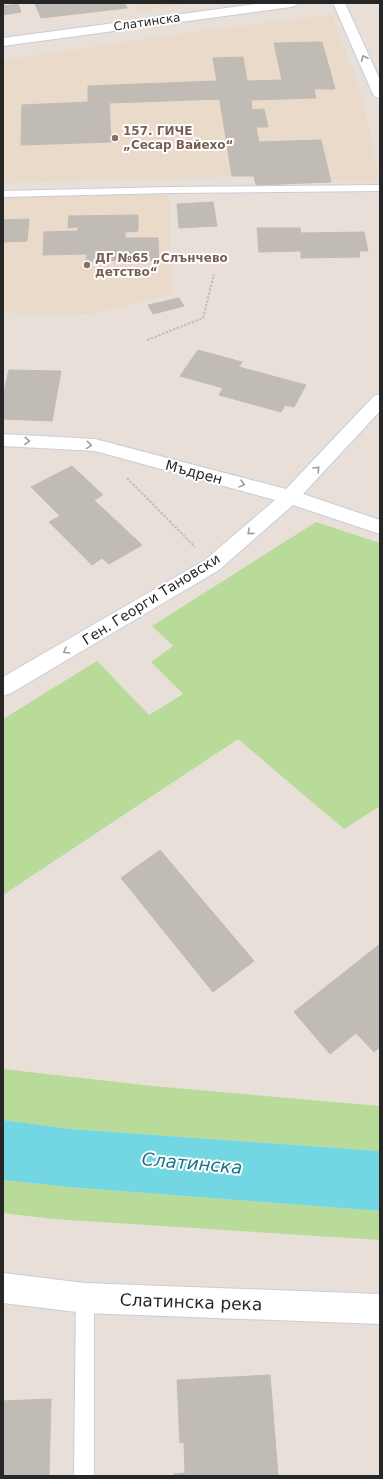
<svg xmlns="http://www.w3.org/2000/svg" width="383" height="1479" font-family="'DejaVu Sans',sans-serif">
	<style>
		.education { fill: #e9dac9 }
		.green { fill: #b9db99 }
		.water { fill: #73d6e3 }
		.building { fill: #c0bbb5; stroke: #c3bbb3 }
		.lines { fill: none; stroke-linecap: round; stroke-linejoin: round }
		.lane-casing { stroke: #c7cdd8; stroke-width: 2 }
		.street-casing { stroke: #c7cdd8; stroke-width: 2 }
		.secondary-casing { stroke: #c7cdd8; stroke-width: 2 }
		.path { stroke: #bebebe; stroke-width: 2; stroke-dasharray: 2.5 1.5; stroke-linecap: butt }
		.lane { fill: #fff; fill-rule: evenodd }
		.street { fill: #fff; fill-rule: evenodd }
		.secondary { fill: #fff; fill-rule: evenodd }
		.oneway { stroke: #9d9d9d }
		.education-dot { fill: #8d6e63; stroke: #fff; stroke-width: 1.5 }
		.labels { text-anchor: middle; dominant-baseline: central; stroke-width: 4; stroke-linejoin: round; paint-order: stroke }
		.far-street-label { font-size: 12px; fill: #262626; stroke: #fff }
		.far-education-label { font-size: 12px; font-weight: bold; fill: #785e54; stroke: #fff; text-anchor: start }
		.street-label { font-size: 14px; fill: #262626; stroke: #fff }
		.near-street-label { font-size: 17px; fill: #262626; stroke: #fff }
		.near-water-label { font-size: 18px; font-style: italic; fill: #187389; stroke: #fff }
	</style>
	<rect width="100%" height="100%" fill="#e8dfd9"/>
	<g class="education">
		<polygon points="137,3 194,3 140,11"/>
		<polygon points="332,15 362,96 380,181 256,185 254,176 3,183 3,60 209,30"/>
		<polygon points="169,190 172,294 92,314 3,313 3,194"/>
	</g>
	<g class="green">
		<polygon points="316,522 380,543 380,806 344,829 238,739 3,895 3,719 97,661 149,715 183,694 151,662 173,646 152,626"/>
		<polygon points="3,1069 152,1086 380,1106 380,1151 71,1129 3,1120"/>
		<polygon points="3,1180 68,1187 380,1211 380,1240 53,1219 3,1213"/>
	</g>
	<polygon class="water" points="3,1120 71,1129 380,1151 380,1211 68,1187 3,1180"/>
	<g class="building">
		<polygon points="47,3 125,3 127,8 41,18 35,4"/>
		<polygon points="18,4 21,12 3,15 3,6"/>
		<polygon points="322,42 335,89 314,89 316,98 251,100 252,110 264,109 268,127 256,127 259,142 321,140 331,182 256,185 254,176 232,176 213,58 243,57 247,81 282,80 274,43"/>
		<polygon points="217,81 220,99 109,103 111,142 21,145 22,105 88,102 88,86"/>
		<polygon points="213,202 217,226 179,228 177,204"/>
		<polygon points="138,215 138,231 125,232 125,238 158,238 159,260 86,261 87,254 43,255 44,232 78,231 78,227 68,228 69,216"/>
		<polygon points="29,219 27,241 3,242 3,220"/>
		<polygon points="257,228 300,228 301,233 364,232 368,251 359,251 360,257 301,258 301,251 259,252"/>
		<polygon points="179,298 184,306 153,314 148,305"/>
		<polygon points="198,350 242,362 239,367 306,385 294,407 285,405 281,412 219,395 223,388 180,376"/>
		<polygon points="9,370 61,371 52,421 3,419 3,396"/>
		<polygon points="72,466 103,495 94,500 142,545 109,564 102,558 92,565 49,522 60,516 31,487"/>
		<polygon points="160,850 254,961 213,992 121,878"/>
		<polygon points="380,944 380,1047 374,1052 356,1033 330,1054 294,1012"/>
		<polygon points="270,1375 278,1475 174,1476 174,1474 185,1473 184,1442 180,1443 177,1380"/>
		<polygon points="51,1399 49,1476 3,1476 3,1401"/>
	</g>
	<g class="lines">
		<g class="lane-casing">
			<g id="lane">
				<polygon points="380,185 380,191 169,193 3,197 3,191 169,187"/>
				<polygon points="85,1289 92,1291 94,1298 94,1476 74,1476 76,1298 78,1291"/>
			</g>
		</g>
		<g class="street-casing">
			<g id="street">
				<polygon points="333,3 345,3 380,80 380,98 375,97 373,94"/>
				<polygon points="380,394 380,411 303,494 380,520 380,534 293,505 219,570 11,693 3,696 3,677 205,560 275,500 95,451 3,446 3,434 95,439 286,489 374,396"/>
			</g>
		</g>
		<g class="secondary-casing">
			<g id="secondary">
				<polygon points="264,3 297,3 295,6 291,7 3,46 3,38"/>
				<polygon points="3,1273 85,1283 380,1294 380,1324 85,1313 3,1303"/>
			</g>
		</g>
		<g class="path">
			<polyline points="147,340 203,318 214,274"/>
			<polyline points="127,478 195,547"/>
		</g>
		<use href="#lane" class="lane"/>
		<use href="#street" class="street"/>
		<use href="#secondary" class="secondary"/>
	</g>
	<defs><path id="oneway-chevron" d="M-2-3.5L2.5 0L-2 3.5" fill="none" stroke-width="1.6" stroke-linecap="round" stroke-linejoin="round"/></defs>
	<g class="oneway">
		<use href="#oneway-chevron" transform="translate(364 58) rotate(-115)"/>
		<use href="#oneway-chevron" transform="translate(27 441) rotate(3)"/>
		<use href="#oneway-chevron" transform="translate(89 445) rotate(5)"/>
		<use href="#oneway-chevron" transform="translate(317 469) rotate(-47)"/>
		<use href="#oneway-chevron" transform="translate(242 484) rotate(15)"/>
		<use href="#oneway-chevron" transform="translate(250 532) rotate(139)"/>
		<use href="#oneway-chevron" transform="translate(66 651) rotate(150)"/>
	</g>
	<g class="education-dot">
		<circle cx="115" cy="138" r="4"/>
		<circle cx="87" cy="265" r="4"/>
	</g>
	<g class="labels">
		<g class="far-street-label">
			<text transform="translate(147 22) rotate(-8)">Слатинска</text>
		</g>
		<g class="far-education-label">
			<text x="123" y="131">157. ГИЧЕ<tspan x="123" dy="14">„Сесар Вайехо“</tspan></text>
			<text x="95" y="258">ДГ №65 „Слънчево<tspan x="95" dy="14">детство“</tspan></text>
		</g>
		<g class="street-label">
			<text transform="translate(194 472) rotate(15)">Мъдрен</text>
			<text transform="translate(151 599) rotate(-32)">Ген. Георги Тановски</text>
		</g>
		<g class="near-street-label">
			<text transform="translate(191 1302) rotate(2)">Слатинска река</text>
		</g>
		<g class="near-water-label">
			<text transform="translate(192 1163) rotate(5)">Слатинска</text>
		</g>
	</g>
	<rect width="383" height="1479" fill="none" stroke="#262626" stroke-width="8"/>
</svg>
